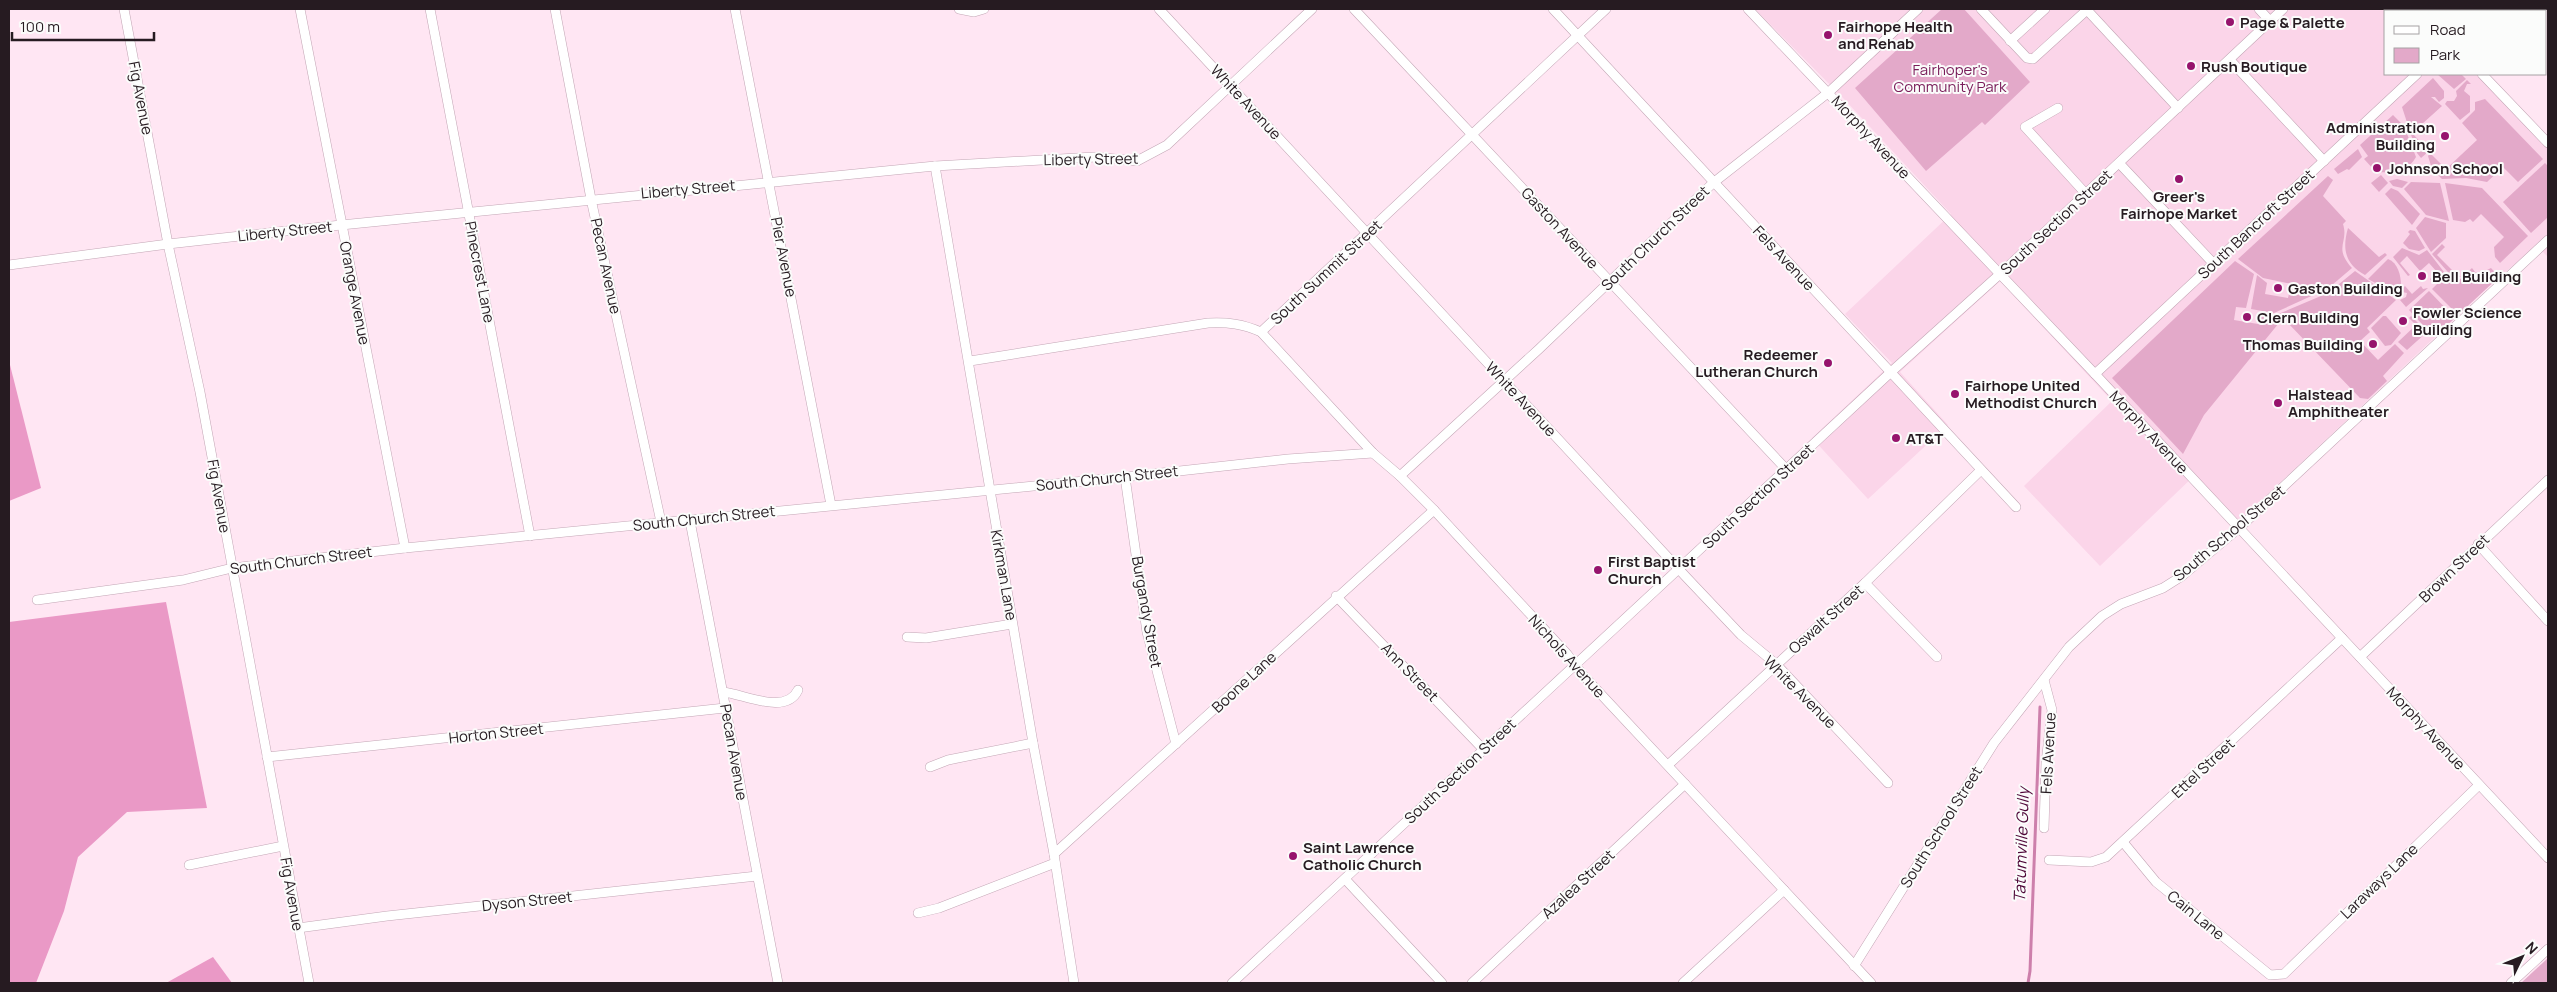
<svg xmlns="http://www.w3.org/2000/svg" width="2557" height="992" font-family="Manrope,sans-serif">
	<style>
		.built { fill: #fbd5e9 }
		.green { fill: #e3a9c9 }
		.forest { fill: #ea99c6 }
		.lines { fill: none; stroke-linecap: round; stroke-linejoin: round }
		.stream { stroke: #cd7fab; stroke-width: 3 }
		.minor-casing { stroke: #c3a6b5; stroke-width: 10 }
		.minor { stroke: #fff; stroke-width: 9 }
		.poi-dot { fill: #96146d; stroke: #fbfcfb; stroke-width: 2 }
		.labels { text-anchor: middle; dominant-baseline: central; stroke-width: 4; stroke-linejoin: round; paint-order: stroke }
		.poi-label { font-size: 15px; font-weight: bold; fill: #261b21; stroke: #fbfcfb; text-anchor: start }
		.park-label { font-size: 15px; fill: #7a1d5a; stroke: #fbfcfb }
		.street-label { font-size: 15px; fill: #261b21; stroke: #fbfcfb }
		.water-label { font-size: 16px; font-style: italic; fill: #4e0637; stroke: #fbfcfb }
	</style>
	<rect width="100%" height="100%" fill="#ffe6f3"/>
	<polygon class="built" points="1755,9 2494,9 2491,11 2386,11 2386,74 2478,74 2548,149 2548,257 2537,246 2499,277 2239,521 2195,475 2100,566 2024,486 2112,401 2000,281 1900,372 1948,425 1868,499 1812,438 1892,363 1845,314 1951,214 1844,99"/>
	<g class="green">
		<polygon points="1942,9 1964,9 2030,82 1985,125 1982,122 1926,171 1855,88"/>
		<polygon points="2437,74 2461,74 2466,79 2454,89"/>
		<polygon points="2433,78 2444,91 2444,98 2439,102 2435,97 2431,97 2442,106 2412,133 2429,151 2421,158 2417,153 2402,107"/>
		<polygon points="2467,80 2471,84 2467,84 2464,91 2470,96 2470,112 2460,120 2445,104 2447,101 2454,101 2457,96 2456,91"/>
		<polygon points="2485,99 2543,159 2518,182 2503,167 2487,182 2466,178 2442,179 2432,169 2428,156 2430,153 2446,169 2477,140 2462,123 2475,110 2475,102"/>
		<path d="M2393,115L2404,126L2416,157C2408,172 2392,173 2376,172L2364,159L2368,156L2360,145Z"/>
		<polygon points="2358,149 2362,157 2349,170 2347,169 2338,174 2334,169"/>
		<polygon points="2545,163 2548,166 2548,217 2531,233 2503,202"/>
		<polygon points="2381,175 2388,183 2379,192 2371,183"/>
		<path d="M2328,176L2333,180L2323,196L2346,221L2343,224C2349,243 2333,247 2352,268L2325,291L2263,278L2238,259Z"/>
		<polygon points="2397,179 2408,182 2402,188 2393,186 2389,181"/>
		<polygon points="2411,182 2440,183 2449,221 2426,215 2404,189"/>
		<polygon points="2445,183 2482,188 2528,236 2500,263 2495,257 2494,247 2504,237 2481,214 2473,222 2470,219 2465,222 2453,220"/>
		<polygon points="2391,188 2398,191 2420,214 2412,225 2385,194"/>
		<polygon points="2425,217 2446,223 2446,238 2431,252 2416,228"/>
		<path d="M2348,228L2379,257L2385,253L2387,255L2365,275C2345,264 2342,249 2348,228Z"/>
		<polygon points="2410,230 2415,231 2425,248 2419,251 2409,249 2403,243 2410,234 2408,232"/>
		<polygon points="2442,244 2445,247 2437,255 2458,276 2461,276 2455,280 2432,254"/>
		<polygon points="2402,248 2419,255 2427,250 2444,272 2433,283 2430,279 2437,272 2429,263 2420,271 2407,256 2400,263 2410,275 2408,276 2393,257"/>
		<path d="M2388,259C2398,263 2401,275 2401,286L2394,293L2368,279Z"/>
		<polygon points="2235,261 2254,274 2246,308 2236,307 2234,320 2258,324 2260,313 2276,315 2328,293 2355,271 2396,300 2367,328 2370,332 2360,341 2378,360 2395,344 2404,353 2383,376 2387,381 2368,399 2360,398 2283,318 2204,415 2183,454 2112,378"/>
		<polygon points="2472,268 2475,272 2483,272 2491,268 2499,277 2458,315 2432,289 2446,275 2455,284"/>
		<polygon points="2257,275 2267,283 2265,294 2288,298 2290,289 2318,293 2274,313 2251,309"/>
		<polygon points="2405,286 2412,294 2421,286 2423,289 2428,288 2406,307 2400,300 2406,297 2407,293 2402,292 2398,298 2396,295"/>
		<polygon points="2429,291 2455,318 2434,337 2409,310"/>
		<polygon points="2383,316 2386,316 2401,333 2391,345 2385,346 2371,328"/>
		<polygon points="2411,316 2427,332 2407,350 2398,342 2416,325 2409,318"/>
		<polygon points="2548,958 2548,983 2521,983"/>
	</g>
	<g class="forest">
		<polygon points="9,361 41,488 9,501"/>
		<polygon points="166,602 207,808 127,812 78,857 64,911 36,983 9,983 9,622"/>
		<polygon points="213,957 232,983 166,983"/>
	</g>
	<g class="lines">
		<polyline class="stream" points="2028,983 2030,971 2040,707"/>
		<g class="minor-casing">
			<g id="minor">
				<polyline points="124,9 168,244 200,392 309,983"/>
				<polyline points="300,9 405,548"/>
				<polyline points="430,9 530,536"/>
				<polyline points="555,9 591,199 661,522"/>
				<polyline points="735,9 831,505"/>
				<polyline points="959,9 974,12 984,9"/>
				<polyline points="1159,9 1687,578 1741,635 1776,664 1888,783"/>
				<polyline points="1354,9 1786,469"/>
				<polyline points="1553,9 2016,507"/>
				<polyline points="1748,9 2095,374 2548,858"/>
				<polyline points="1981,9 2027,58 2033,59 2088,9"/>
				<polyline points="2259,9 2270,21"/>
				<polyline points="2421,9 2424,11"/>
				<polyline points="2087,10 2178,108"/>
				<polyline points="2484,11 2486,9"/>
				<polyline points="2010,41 2045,9"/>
				<polyline points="2230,60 2324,161"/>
				<polyline points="2482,74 2548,143"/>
				<polyline points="2058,108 2025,127 2086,194"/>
				<polyline points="2119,163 2213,263"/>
				<polyline points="935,166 1033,743 1054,854 1074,983"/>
				<polyline points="9,265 168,244 341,225 935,166 1094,157 1137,161 1167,145 1312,9"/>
				<polyline points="1261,332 1606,9"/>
				<path d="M970,361L1208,323C1228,322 1243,324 1261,332L1373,453L1400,476L1434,510L1567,654L1582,674L1871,983"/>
				<polyline points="2095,374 2417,74"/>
				<polyline points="1400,476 1539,349 1713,183 1829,92 1918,9"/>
				<polyline points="1125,477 1147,632 1176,744"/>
				<polyline points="690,521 778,983"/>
				<polyline points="2478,544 2548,621"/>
				<polyline points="1865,583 1937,657"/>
				<polyline points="1336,596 1483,749"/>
				<polyline points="37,600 183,580 232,568 405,548 1125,477 1288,459 1373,453"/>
				<polyline points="907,637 926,638 1012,624"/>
				<polyline points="2360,657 2548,480"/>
				<path d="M723,692C744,694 786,716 798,690"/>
				<polyline points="267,757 725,708"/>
				<polyline points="1668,765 1865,583 1981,470"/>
				<polyline points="930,767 948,760 1033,743"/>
				<polyline points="2044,828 2046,763 2052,710 2044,680"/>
				<polyline points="2123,842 2156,882 2270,975 2284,974 2479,785"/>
				<polyline points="1054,854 1434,510"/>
				<polyline points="2049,860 2091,862 2106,857 2342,638"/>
				<polyline points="189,865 283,846"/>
				<polyline points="1345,879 1442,983"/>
				<polyline points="918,913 939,908 1055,863"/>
				<polyline points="298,928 387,916 757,876"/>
				<polyline points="1854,966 1994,743 2069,647 2102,616 2121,604 2163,588 2182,576 2239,528 2548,240"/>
				<polyline points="1232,983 1891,372 2000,274 2283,9"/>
				<polyline points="1472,983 1685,784"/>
				<polyline points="1683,983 1784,890"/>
				<polyline points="2511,983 2548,949"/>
			</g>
		</g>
		<use href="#minor" class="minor"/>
	</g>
	<g class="poi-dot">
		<circle cx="2230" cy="22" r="5"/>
		<circle cx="1828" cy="35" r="5"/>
		<circle cx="2191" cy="66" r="5"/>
		<circle cx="2445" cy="136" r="5"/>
		<circle cx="2377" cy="168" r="5"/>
		<circle cx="2179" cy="179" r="5"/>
		<circle cx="2422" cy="276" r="5"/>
		<circle cx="2278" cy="288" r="5"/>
		<circle cx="2247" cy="317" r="5"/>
		<circle cx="2403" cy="321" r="5"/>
		<circle cx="2373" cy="344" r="5"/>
		<circle cx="1828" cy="363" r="5"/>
		<circle cx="1955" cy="394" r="5"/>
		<circle cx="2278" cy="403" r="5"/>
		<circle cx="1896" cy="438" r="5"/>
		<circle cx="1598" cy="570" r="5"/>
		<circle cx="1293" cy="856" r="5"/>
	</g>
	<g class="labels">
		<g class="poi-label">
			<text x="2240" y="22">Page &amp; Palette</text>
			<text x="1838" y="26">Fairhope Health<tspan x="1838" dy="17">and Rehab</tspan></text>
			<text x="2201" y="66">Rush Boutique</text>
			<text x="2435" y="127" text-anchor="end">Administration<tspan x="2435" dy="17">Building</tspan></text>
			<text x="2387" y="168">Johnson School</text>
			<text x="2179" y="196" text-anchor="middle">Greer's<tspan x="2179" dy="17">Fairhope Market</tspan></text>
			<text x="2432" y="276">Bell Building</text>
			<text x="2288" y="288">Gaston Building</text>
			<text x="2413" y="312">Fowler Science<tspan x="2413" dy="17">Building</tspan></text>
			<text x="2257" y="317">Clern Building</text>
			<text x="2363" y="344" text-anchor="end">Thomas Building</text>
			<text x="1818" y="354" text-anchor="end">Redeemer<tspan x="1818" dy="17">Lutheran Church</tspan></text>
			<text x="1965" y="385">Fairhope United<tspan x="1965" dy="17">Methodist Church</tspan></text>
			<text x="2288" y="394">Halstead<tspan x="2288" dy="17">Amphitheater</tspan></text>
			<text x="1906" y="438">AT&amp;T</text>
			<text x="1608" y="561">First Baptist<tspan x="1608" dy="17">Church</tspan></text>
			<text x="1303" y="847">Saint Lawrence<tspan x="1303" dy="17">Catholic Church</tspan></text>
		</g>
		<g class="park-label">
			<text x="1950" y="69">Fairhoper's<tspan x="1950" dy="17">Community Park</tspan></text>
		</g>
		<g class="street-label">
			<text transform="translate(141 98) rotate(79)">Fig Avenue</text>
			<text transform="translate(1246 102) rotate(47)">White Avenue</text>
			<text transform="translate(1871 137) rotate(47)">Morphy Avenue</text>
			<text transform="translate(1091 159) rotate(-1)">Liberty Street</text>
			<text transform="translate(688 189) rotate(-5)">Liberty Street</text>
			<text transform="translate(2056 222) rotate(-43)">South Section Street</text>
			<text transform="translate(2256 224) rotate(-43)">South Bancroft Street</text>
			<text transform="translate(1560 228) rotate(47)">Gaston Avenue</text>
			<text transform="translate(285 231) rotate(-6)">Liberty Street</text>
			<text transform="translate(1655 238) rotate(-44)">South Church Street</text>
			<text transform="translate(784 257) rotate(79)">Pier Avenue</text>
			<text transform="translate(1784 258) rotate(47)">Fels Avenue</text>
			<text transform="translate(606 266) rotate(78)">Pecan Avenue</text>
			<text transform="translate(480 272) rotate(79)">Pinecrest Lane</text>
			<text transform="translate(1326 272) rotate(-43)">South Summit Street</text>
			<text transform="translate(355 293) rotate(79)">Orange Avenue</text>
			<text transform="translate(1521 399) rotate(47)">White Avenue</text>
			<text transform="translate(2149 432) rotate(47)">Morphy Avenue</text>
			<text transform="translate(1107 478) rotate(-6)">South Church Street</text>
			<text transform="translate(219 496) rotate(80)">Fig Avenue</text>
			<text transform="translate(1758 496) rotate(-43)">South Section Street</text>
			<text transform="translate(704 518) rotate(-6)">South Church Street</text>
			<text transform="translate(2229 533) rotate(-40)">South School Street</text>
			<text transform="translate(301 560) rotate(-7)">South Church Street</text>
			<text transform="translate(2454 568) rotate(-44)">Brown Street</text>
			<text transform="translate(1004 575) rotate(80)">Kirkman Lane</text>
			<text transform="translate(1147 612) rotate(80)">Burgandy Street</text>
			<text transform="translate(1826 619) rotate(-42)">Oswalt Street</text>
			<text transform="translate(1567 656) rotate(48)">Nichols Avenue</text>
			<text transform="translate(1410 672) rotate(46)">Ann Street</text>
			<text transform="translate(1244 682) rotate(-43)">Boone Lane</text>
			<text transform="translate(1800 692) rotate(45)">White Avenue</text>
			<text transform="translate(2426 728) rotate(47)">Morphy Avenue</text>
			<text transform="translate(496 733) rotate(-6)">Horton Street</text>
			<text transform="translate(734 752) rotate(80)">Pecan Avenue</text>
			<text transform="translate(2048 753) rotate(-87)">Fels Avenue</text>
			<text transform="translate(2203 768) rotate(-43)">Ettel Street</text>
			<text transform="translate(1460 771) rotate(-43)">South Section Street</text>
			<text transform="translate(1941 827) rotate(-58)">South School Street</text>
			<text transform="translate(2379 881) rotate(-44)">Laraways Lane</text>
			<text transform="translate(1578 884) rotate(-43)">Azalea Street</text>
			<text transform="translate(292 894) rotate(80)">Fig Avenue</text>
			<text transform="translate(527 901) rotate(-6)">Dyson Street</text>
			<text transform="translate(2196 915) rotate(39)">Cain Lane</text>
		</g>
		<g class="water-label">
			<text transform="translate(2021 845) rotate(-88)">Tatumville Gully</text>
		</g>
	</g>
	<rect width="2557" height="992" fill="none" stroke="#261b21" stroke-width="20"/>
	<rect x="2384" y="10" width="162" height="65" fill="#fbfcfb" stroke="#a6a2a4"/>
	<rect x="2394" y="26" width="25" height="8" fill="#ffffff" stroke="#a6a2a4"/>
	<text x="2430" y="35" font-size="15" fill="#261b21">Road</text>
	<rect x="2394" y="48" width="25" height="15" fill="#e3a9c9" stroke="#a6a2a4"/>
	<text x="2430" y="60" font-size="15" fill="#261b21">Park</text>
	<g transform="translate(2522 957) rotate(47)" stroke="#fbfcfb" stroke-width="4" paint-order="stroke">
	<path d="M0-4L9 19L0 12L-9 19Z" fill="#261b21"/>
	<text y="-8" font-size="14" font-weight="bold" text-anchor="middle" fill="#261b21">N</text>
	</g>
	<path d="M12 32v8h142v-8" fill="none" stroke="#261b21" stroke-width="2.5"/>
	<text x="20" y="32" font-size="15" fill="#261b21" stroke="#fbfcfb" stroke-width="4" paint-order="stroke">100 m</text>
</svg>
